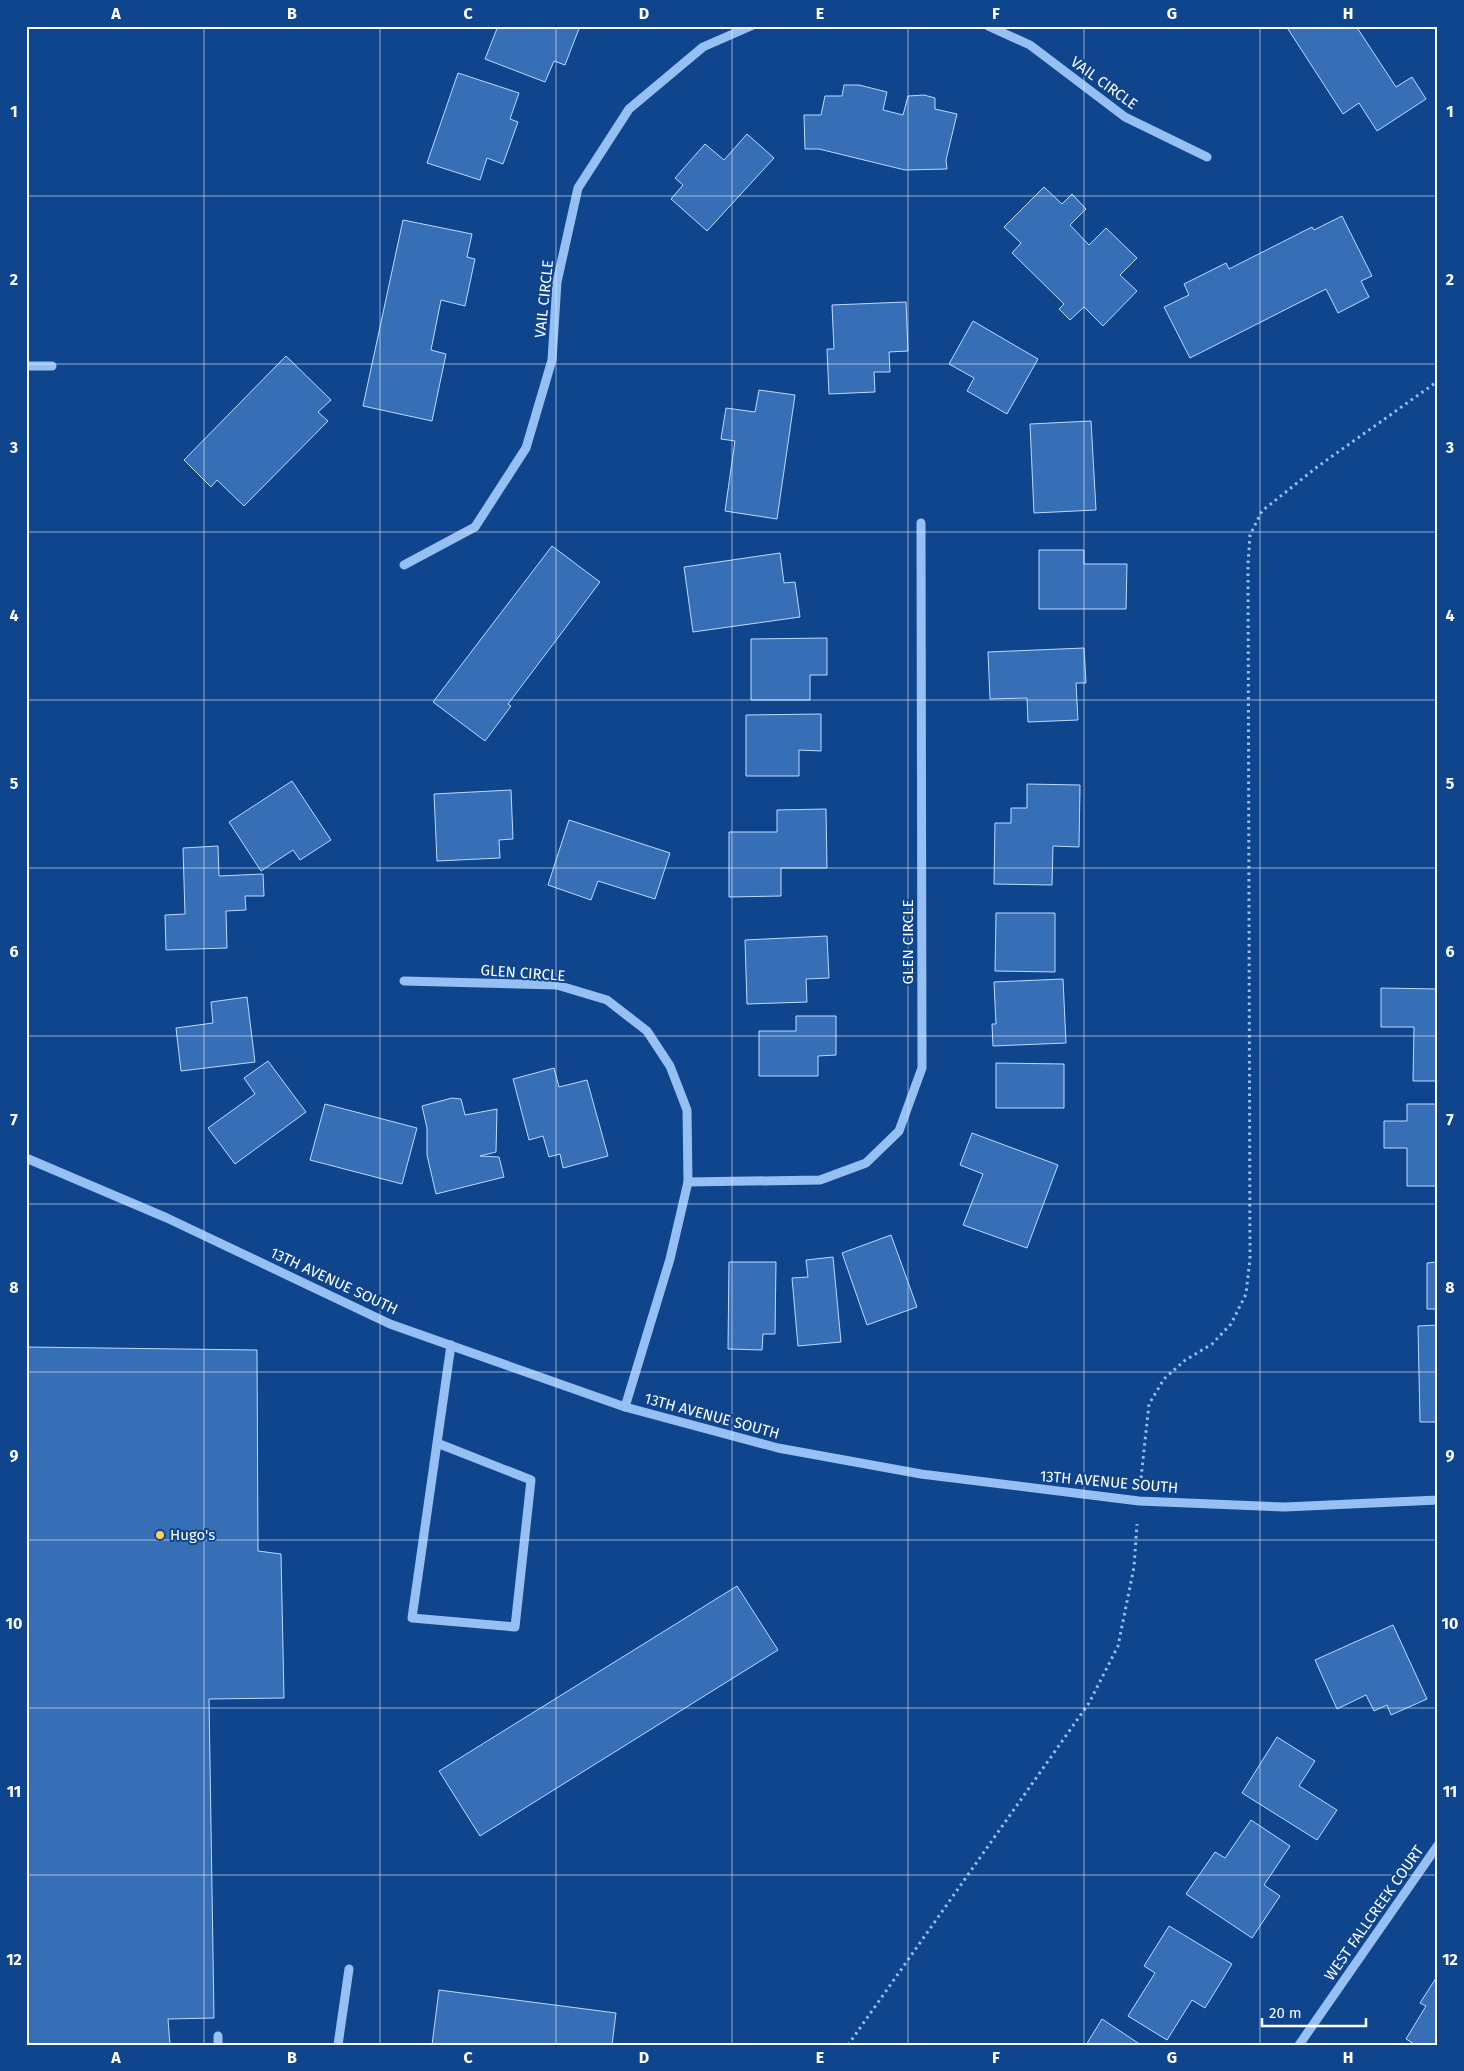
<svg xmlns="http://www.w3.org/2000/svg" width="1464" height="2071" font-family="'Fira Sans',sans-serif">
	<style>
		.building { fill: #376fb7; stroke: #bddafe }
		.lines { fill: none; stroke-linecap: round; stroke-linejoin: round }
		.path { stroke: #96bff3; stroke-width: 3; stroke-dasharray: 2.5 4; stroke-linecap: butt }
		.minor { stroke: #96bff3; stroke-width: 9 }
		.grid { fill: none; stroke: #fff; stroke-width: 1; stroke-opacity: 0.55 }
		.poi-dot { fill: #ffd158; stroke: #0f458d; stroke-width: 2 }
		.labels { text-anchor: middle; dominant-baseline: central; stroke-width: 4; stroke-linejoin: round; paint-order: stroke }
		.street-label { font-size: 15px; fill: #fff; stroke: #0f458d }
		.poi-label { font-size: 15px; fill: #fff; stroke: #0f458d; text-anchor: start }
		.neatline { fill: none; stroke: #fff; stroke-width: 2 }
		.grid-label { font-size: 16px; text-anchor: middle; font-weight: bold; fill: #fff }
	</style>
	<rect width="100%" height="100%" fill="#0f458d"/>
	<g class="building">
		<polygon points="498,26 580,26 565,65 554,61 545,82 485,59"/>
		<polygon points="1286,26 1356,26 1396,87 1412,77 1426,99 1377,131 1359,103 1343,114"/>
		<polygon points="458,73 519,93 510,119 518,122 503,164 487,158 480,180 427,163"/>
		<polygon points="844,85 859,85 887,92 883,110 903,115 908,96 924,95 935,98 935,109 957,114 946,160 947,169 905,170 819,149 805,149 804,115 821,115 825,96 842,96"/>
		<polygon points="747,134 774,158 707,231 671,199 683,185 675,178 705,144 724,160"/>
		<polygon points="1044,187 1062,204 1072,194 1086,209 1070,225 1089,245 1106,228 1137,258 1120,275 1137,291 1103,326 1084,307 1070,320 1059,309 1064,304 1012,253 1021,243 1004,227"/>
		<polygon points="1342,216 1372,276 1361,281 1369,297 1338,313 1326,289 1190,358 1164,307 1189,295 1184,284 1226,263 1229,269 1312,227 1314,230"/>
		<polygon points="403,220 472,234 467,257 475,259 465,306 441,300 431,350 446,354 432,421 363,406"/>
		<polygon points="906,302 908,351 889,352 890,372 874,372 875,392 829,394 827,349 834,349 832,305"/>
		<polygon points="973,321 1038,359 1007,414 967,391 974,378 949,364"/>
		<polygon points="286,356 331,400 318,412 328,421 244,506 217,480 211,487 184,460"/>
		<polygon points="759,390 795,395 777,519 725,511 735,441 721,439 726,408 755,412"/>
		<polygon points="1091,421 1096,510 1034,513 1030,424"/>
		<polygon points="552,546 600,582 508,704 511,706 485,741 433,702"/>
		<polygon points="1039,550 1084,550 1084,564 1127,564 1126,609 1039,609"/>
		<polygon points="780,553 784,583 795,582 800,617 693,632 684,567"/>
		<polygon points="827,638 827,675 810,675 810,700 751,700 751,639"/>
		<polygon points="1084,648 1086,683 1076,683 1078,720 1028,722 1027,698 990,699 988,652"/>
		<polygon points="821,714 821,751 799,750 799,776 746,776 746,715"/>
		<polygon points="292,781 331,840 300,860 293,850 261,871 229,822"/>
		<polygon points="1027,784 1080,785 1079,847 1053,846 1052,885 994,884 995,823 1011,823 1011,808 1027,808"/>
		<polygon points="511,790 513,839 499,840 500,858 437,861 434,794"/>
		<polygon points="826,809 827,868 781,868 781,896 729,897 729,832 777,832 777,810"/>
		<polygon points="569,820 670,853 655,899 598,881 591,900 548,885"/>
		<polygon points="218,846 219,876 263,874 264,896 245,896 246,910 226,911 227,948 166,950 165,915 185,914 183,848"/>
		<polygon points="996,913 1055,913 1055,972 995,971"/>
		<polygon points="827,936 829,978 806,979 807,1002 747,1004 745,940"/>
		<polygon points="1063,979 1066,1043 993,1046 992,1024 996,1024 994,982"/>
		<polygon points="1381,988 1438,989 1438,1081 1413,1081 1414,1027 1381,1027"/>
		<polygon points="247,997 255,1062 181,1071 176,1028 213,1023 211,1002"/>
		<polygon points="796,1016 836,1016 836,1055 818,1056 818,1076 759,1076 759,1031 796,1031"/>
		<polygon points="268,1061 306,1112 235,1164 208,1128 255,1094 244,1078"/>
		<polygon points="996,1063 1064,1064 1064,1108 996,1108"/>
		<polygon points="554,1068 559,1087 587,1080 608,1156 563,1168 560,1154 549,1157 543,1136 529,1140 513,1079"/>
		<polygon points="452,1098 461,1099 465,1115 497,1109 496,1152 480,1156 499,1157 504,1177 436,1194 427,1155 427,1128 422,1106"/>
		<polygon points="325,1104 417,1128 402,1184 310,1160"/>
		<polygon points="1407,1104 1438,1104 1438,1186 1407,1186 1407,1148 1384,1148 1384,1121 1407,1121"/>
		<polygon points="972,1133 1058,1165 1027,1248 963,1225 983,1174 960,1165"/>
		<polygon points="1437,1215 1438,1309 1427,1309 1427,1263 1437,1262"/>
		<polygon points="891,1235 917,1307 867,1325 842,1253"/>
		<polygon points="833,1257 841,1342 798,1346 792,1278 808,1277 806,1260"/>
		<polygon points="729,1262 776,1262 775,1334 763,1334 762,1350 728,1349"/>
		<polygon points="1438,1325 1438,1422 1420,1422 1418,1326"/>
		<polygon points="26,1347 257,1350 258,1551 281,1554 284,1698 209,1699 214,2018 168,2019 170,2045 26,2045"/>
		<polygon points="737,1586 778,1650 480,1836 439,1771"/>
		<polygon points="1393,1625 1427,1699 1391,1715 1387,1705 1374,1711 1366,1695 1337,1709 1315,1660"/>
		<polygon points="1277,1737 1315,1761 1299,1786 1337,1810 1317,1840 1242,1793"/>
		<polygon points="1251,1820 1290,1846 1264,1885 1280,1896 1252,1938 1186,1894 1215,1852 1225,1858"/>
		<polygon points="1169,1926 1232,1964 1205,2008 1192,2000 1167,2040 1128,2016 1155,1973 1144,1966"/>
		<polygon points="1438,1975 1438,2045 1416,2045 1406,2039 1426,2006 1420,2003"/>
		<polygon points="439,1990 616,2013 612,2045 432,2045"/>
		<polygon points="1102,2019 1141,2045 1086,2045"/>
	</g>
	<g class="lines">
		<g class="path">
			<polyline points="1141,1478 1149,1404 1164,1379 1184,1361 1212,1344 1231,1324 1246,1294 1250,1259 1248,564 1250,535 1262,511 1317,467 1438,381"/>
			<polyline points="848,2045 1089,1703 1118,1646 1134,1567 1137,1524"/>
		</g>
		<g class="minor">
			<polyline points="988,26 1030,45 1125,117 1207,157"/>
			<polyline points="26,366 52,366"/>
			<polyline points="404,565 475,527 526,448 552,360 557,282 578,188 629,109 703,47 751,26"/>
			<polyline points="404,981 557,985 607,1000 647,1031 670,1066 687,1110 688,1182 670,1259 625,1407"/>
			<polyline points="26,1158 167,1218 390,1324 625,1407 778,1448 921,1474 1139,1501 1285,1507 1438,1500"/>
			<polyline points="688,1182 820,1180 866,1163 899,1131 922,1068 921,523"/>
			<polyline points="437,1443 531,1480 515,1627 412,1618 451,1345"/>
			<polyline points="218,2036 218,2045"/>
			<polyline points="338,2045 349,1969"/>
			<polyline points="1299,2045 1438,1845"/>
		</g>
	</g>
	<path class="grid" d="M204,26V2045M380,26V2045M556,26V2045M732,26V2045M908,26V2045M1084,26V2045M1260,26V2045M26,196H1438M26,364H1438M26,532H1438M26,700H1438M26,868H1438M26,1036H1438M26,1204H1438M26,1372H1438M26,1540H1438M26,1708H1438M26,1875H1438"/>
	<circle class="poi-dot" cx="160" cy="1535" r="5"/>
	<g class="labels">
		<g class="street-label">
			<text transform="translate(1104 83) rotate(36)">VAIL CIRCLE</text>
			<text transform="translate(544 299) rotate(-84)">VAIL CIRCLE</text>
			<text transform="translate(908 942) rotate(-90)">GLEN CIRCLE</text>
			<text transform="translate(523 973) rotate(4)">GLEN CIRCLE</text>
			<text transform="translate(334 1281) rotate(25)">13TH AVENUE SOUTH</text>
			<text transform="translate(712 1416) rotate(15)">13TH AVENUE SOUTH</text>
			<text transform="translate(1109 1482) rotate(5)">13TH AVENUE SOUTH</text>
			<text transform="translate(1374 1913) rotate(-55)">WEST FALLCREEK COURT</text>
		</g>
		<g class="poi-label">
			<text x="170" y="1535">Hugo's</text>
		</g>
	</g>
	<rect width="1464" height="2071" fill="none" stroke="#0f458d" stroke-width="55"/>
	<path d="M1262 2018v8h104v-8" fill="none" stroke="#ffffff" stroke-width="2.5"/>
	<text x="1269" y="2018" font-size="15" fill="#ffffff" stroke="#0f458d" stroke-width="4" paint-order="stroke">20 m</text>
	<rect x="28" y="28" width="1408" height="2016" class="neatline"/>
	<g class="grid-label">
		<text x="116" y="19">A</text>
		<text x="292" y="19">B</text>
		<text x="468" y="19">C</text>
		<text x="644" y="19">D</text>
		<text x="820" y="19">E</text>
		<text x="996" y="19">F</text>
		<text x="1172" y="19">G</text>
		<text x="1348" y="19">H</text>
		<text x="14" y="117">1</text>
		<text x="1450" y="117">1</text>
		<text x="14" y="285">2</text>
		<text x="1450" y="285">2</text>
		<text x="14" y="453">3</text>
		<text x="1450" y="453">3</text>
		<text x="14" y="621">4</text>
		<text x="1450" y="621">4</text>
		<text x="14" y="789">5</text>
		<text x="1450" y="789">5</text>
		<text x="14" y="957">6</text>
		<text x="1450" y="957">6</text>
		<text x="14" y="1125">7</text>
		<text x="1450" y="1125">7</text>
		<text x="14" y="1293">8</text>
		<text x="1450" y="1293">8</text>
		<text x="14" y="1461">9</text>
		<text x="1450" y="1461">9</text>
		<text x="14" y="1629">10</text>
		<text x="1450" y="1629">10</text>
		<text x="14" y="1797">11</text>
		<text x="1450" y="1797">11</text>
		<text x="14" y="1965">12</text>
		<text x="1450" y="1965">12</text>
		<text x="116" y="2063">A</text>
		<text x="292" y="2063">B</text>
		<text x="468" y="2063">C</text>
		<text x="644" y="2063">D</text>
		<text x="820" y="2063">E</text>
		<text x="996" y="2063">F</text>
		<text x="1172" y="2063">G</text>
		<text x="1348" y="2063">H</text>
	</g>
</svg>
